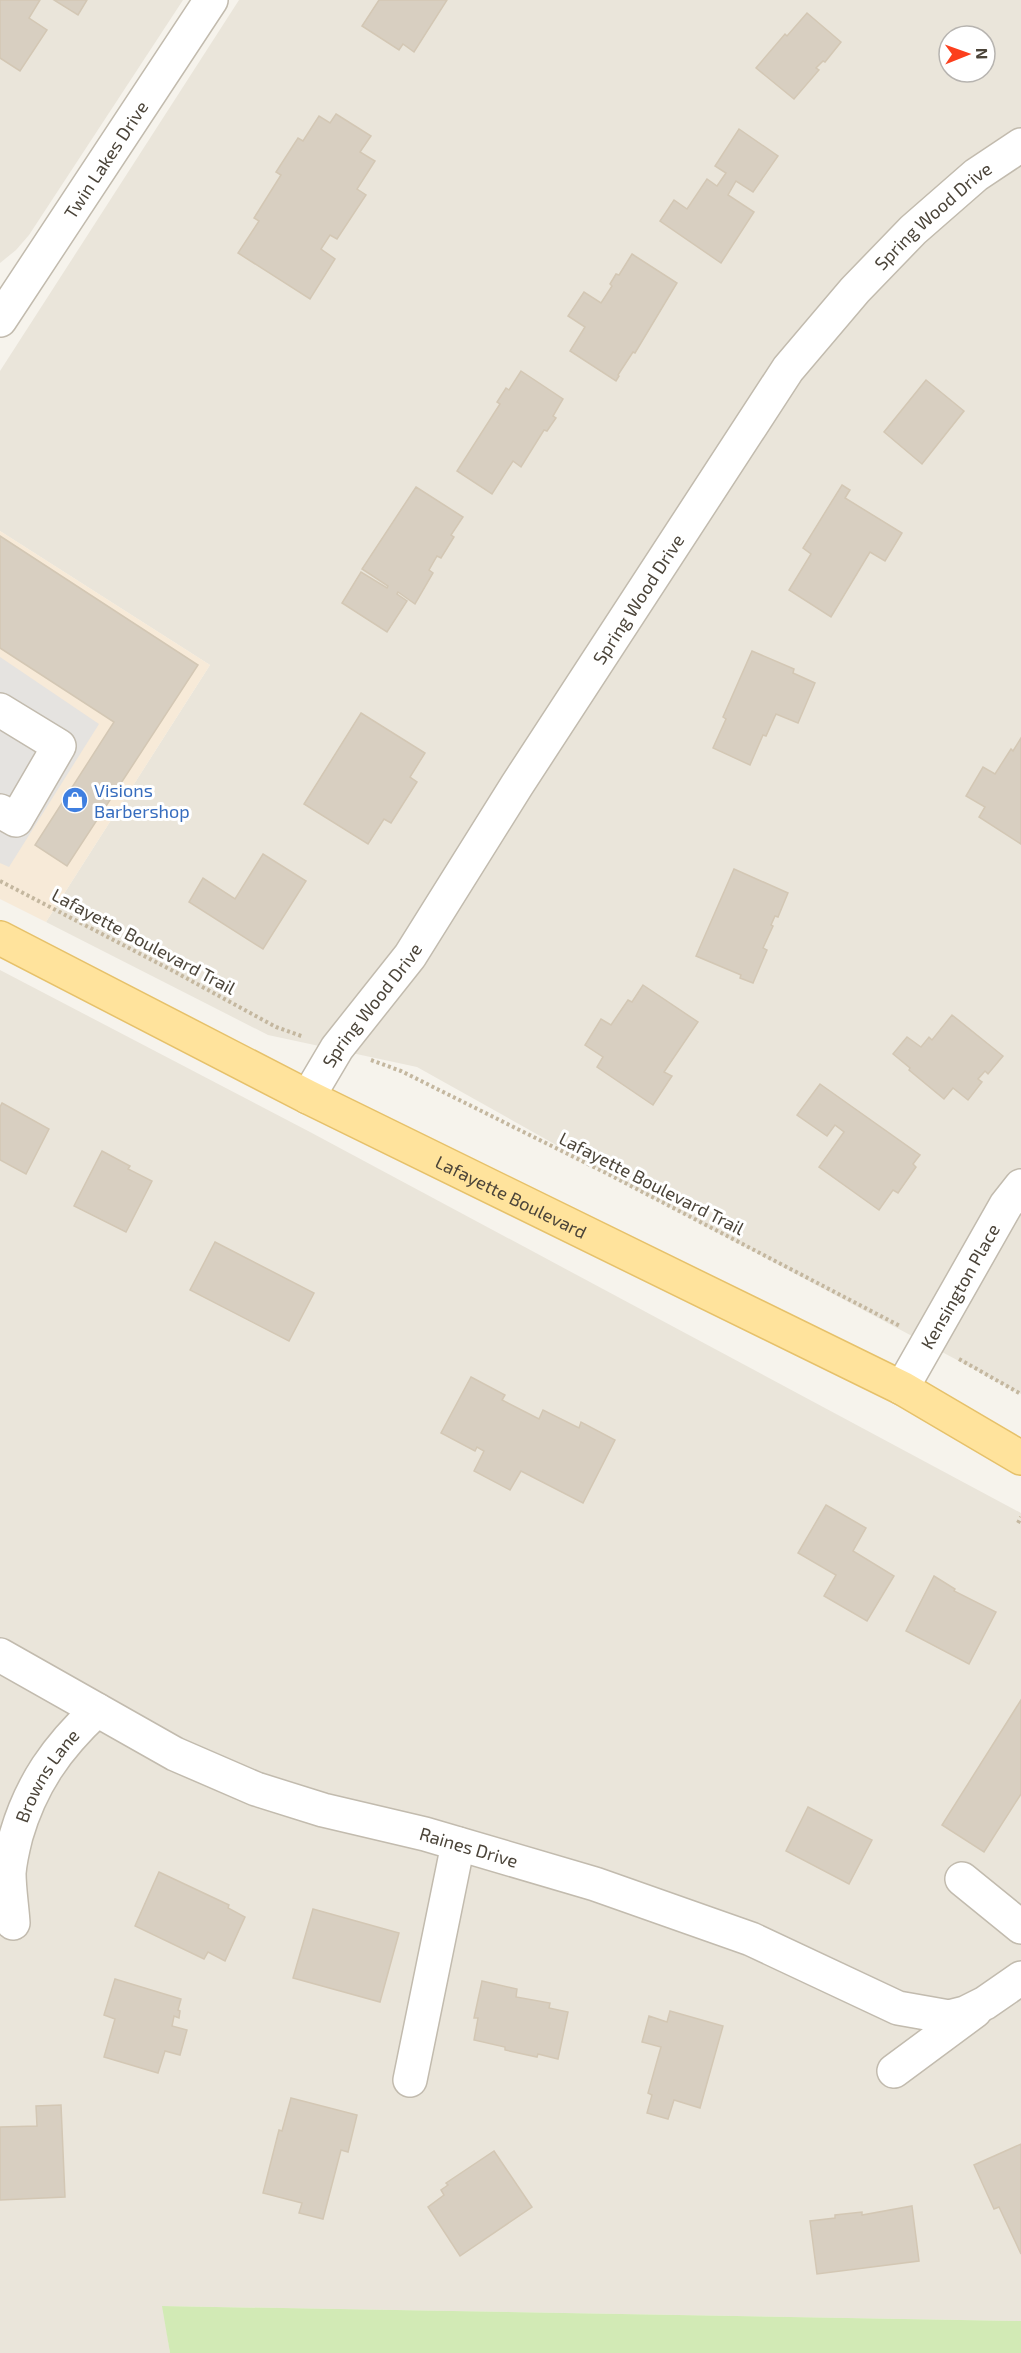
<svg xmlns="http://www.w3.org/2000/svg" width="1021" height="2353" font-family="'Exo 2',sans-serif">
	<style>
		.residential { fill: #eae5da; fill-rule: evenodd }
		.commercial { fill: #f7ead8 }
		.green { fill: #d2eab5 }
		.parking { fill: #e5e3e0 }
		.building { fill: #d8cfc1; stroke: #d3c7b4; stroke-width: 1.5 }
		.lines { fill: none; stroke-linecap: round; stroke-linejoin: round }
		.minor-casing { stroke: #c2bbae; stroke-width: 36 }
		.major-casing { stroke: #e6c16a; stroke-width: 36 }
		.path { stroke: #c4b79f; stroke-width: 4; stroke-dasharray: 3 3; stroke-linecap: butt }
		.minor { stroke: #fff; stroke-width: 33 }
		.major { stroke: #ffe39c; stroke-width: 33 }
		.labels { text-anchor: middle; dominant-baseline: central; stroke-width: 6; stroke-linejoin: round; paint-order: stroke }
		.street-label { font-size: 18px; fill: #4b4439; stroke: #fff }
		.shop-label { font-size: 18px; fill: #366cbe; stroke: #fff; text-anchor: start }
	</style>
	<rect width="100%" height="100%" fill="#f6f3ec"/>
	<g class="residential">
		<polygon points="0,0 183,0 29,235 16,250 0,263"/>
		<path d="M239,0H1021V1394L608,1174L417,1067L268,1035L46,922L210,665L0,531V371ZM949,36H985V72H949Z"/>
		<polygon points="0,970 310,1132 1021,1513 1021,2321 163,2306 170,2353 0,2353"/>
	</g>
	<polygon class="commercial" points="0,531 210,665 46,922 0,899"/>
	<polygon class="green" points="162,2306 1021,2321 1021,2353 170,2353"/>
	<polygon class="parking" points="0,657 99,724 9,867 0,863"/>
	<g class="building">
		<polygon points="0,0 40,0 29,18 47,30 20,71 0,58"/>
		<polygon points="54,0 87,0 78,15"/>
		<polygon points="379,0 447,0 414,52 403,44 399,50 362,26"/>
		<polygon points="807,13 841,42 825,62 823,61 816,68 819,70 794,99 756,68 785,34 787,36"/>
		<polygon points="336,114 371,136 360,152 375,161 357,189 366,195 337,239 330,235 321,249 335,259 310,299 238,253 259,221 254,218 281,175 276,172 298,138 303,141 319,116 330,123"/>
		<polygon points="739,129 778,156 753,192 736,181 728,195 754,212 721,263 660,221 674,200 687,209 707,179 717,186 726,173 715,166"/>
		<polygon points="632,254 677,283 635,353 633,352 618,375 619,376 616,381 570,351 585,327 568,316 584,292 601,303 612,286 610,284 616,274 619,275"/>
		<polygon points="521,371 563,399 553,416 556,418 547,431 544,430 521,467 513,461 492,494 457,471 500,404 497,402 506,388 509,390"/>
		<polygon points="926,380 964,411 922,464 884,432"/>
		<polygon points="842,485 850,490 845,498 902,533 885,561 870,552 831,617 789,590 811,554 803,548"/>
		<polygon points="416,487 463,517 451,535 454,537 441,558 437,556 429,570 433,573 415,604 398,592 397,594 407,601 387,632 342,603 361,572 387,588 388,586 362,569"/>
		<polygon points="0,536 198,665 67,866 35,845 114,722 0,648"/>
		<polygon points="752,651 794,669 793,673 815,683 798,723 776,714 766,736 763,735 750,765 713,748 726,719 723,717"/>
		<polygon points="361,713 425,753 410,777 417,782 391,823 384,819 368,844 304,804"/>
		<polygon points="1021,738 1021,844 979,817 985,807 966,796 983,767 995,774 1011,749 1013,751"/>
		<polygon points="263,854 306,881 263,949 189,902 203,878 235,899"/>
		<polygon points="734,869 788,893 778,917 775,916 771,925 773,926 763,948 767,950 753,983 740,978 741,975 696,956"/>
		<polygon points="643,985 698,1022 664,1072 672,1076 653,1105 597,1067 603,1057 585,1045 601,1019 611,1025 628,1000 632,1002"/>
		<polygon points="952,1015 1003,1056 988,1074 985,1071 978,1079 982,1082 968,1100 953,1088 944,1099 909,1070 910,1068 893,1054 907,1037 921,1047 929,1037 932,1040"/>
		<polygon points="820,1084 920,1155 913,1164 916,1167 898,1193 893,1190 879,1210 819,1167 844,1132 835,1125 827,1136 797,1115"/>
		<polygon points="2,1103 49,1129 26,1174 0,1160 0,1107"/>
		<polygon points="102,1151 130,1166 128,1169 152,1181 126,1232 74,1206"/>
		<polygon points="215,1242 314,1293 289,1341 190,1290"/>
		<polygon points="471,1377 505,1395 502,1400 539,1419 543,1410 579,1428 581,1422 615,1440 583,1503 521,1471 510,1490 474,1471 484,1451 477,1447 475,1451 441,1433"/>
		<polygon points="826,1505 866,1528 853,1551 894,1576 867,1621 824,1596 836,1575 798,1553"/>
		<polygon points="934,1576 955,1589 954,1591 996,1612 969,1664 906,1631"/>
		<polygon points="1021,1700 1021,1794 984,1852 942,1825"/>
		<polygon points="808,1807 872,1840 849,1884 786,1851"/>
		<polygon points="159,1872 229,1905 228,1908 245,1917 225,1961 208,1952 204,1959 135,1926"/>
		<polygon points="313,1909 399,1933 380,2002 293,1978"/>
		<polygon points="115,1979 181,1999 178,2010 180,2011 179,2018 174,2016 172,2026 187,2030 180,2055 165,2051 158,2073 104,2057 115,2019 104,2015"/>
		<polygon points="482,1981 517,1989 516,1997 550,2003 549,2008 568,2012 558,2059 538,2054 537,2057 505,2050 505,2047 474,2040 478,2018 474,2018"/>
		<polygon points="670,2011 723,2026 700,2108 674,2100 668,2119 647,2113 652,2095 648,2093 661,2047 642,2042 649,2016 667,2022"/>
		<polygon points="291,2098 357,2115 348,2152 341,2150 323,2219 299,2213 302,2203 263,2193 279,2130 282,2131"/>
		<polygon points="61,2105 65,2197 0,2200 0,2127 37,2126 36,2106"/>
		<polygon points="1021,2144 1021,2254 999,2207 994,2209 974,2165"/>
		<polygon points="494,2151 532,2207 460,2256 428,2207 444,2195 441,2190 448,2185 446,2183"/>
		<polygon points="912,2206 919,2261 817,2274 810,2221 835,2218 835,2215 862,2212 862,2215"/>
	</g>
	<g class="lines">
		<g class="minor-casing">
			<g id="minor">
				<path id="s1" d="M0,320L211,0"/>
				<polyline points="0,710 59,746 16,820 0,811"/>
				<path id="s2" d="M308,1097L337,1048L410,956L517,785L788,369L855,290L913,230L976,175L1021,145"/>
				<path id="s3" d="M902,1388L1006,1205L1021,1186"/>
				<path id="s4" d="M0,1655L175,1754L256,1789L323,1810L425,1834L595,1884L751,1939L898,2008L949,2017L965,2013L985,2003L1021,1978"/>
				<polyline points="962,1879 1021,1927"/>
				<path id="s5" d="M13,1923C12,1907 9,1889 9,1873C10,1860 13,1848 16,1836C31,1784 57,1747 97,1710"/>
				<polyline points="894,2071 975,2011"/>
				<polyline points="410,2080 458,1844"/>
			</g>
		</g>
		<g class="major-casing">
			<g id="major">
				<path id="s6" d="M0,938L308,1097L902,1388L1021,1458"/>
			</g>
		</g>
		<g class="path">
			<polyline points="0,881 175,972 276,1027 304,1037"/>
			<polyline points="371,1060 401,1071 608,1174 900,1326"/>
			<polyline points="959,1359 1021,1394"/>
			<polyline points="1018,1523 1021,1517"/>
		</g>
		<use href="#minor" class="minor"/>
		<use href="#major" class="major"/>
	</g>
	<defs>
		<g id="shop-disc" transform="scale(1.35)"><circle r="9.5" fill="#3f7fe0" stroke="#fff"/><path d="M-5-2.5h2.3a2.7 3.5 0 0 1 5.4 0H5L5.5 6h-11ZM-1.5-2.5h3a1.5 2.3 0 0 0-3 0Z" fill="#fff"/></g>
	</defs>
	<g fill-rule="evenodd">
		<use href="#shop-disc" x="75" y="800"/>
	</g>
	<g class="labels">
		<g class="street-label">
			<text stroke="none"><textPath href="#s1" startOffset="192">Twin Lakes Drive</textPath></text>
			<text stroke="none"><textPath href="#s2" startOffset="1084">Spring Wood Drive</textPath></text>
			<text stroke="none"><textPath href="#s2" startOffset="598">Spring Wood Drive</textPath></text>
			<text transform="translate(144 941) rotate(28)">Lafayette Boulevard Trail</text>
			<text stroke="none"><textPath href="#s2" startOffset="112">Spring Wood Drive</textPath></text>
			<text transform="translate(652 1183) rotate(27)">Lafayette Boulevard Trail</text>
			<text stroke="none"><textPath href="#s6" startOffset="573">Lafayette Boulevard</textPath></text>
			<text stroke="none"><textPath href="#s3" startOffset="117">Kensington Place</textPath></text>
			<text stroke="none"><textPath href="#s5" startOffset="156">Browns Lane</textPath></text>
			<text stroke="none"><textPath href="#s4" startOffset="510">Raines Drive</textPath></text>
		</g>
		<g class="shop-label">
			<text x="94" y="790">Visions<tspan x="94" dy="21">Barbershop</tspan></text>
		</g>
	</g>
	<g transform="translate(967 54) rotate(89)"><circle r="28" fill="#ffffff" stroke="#b7b4b0" stroke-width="1.5"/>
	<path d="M0-4.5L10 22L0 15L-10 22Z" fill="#fc3f1d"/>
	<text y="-9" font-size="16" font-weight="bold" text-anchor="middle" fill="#4b4439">N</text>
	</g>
</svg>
